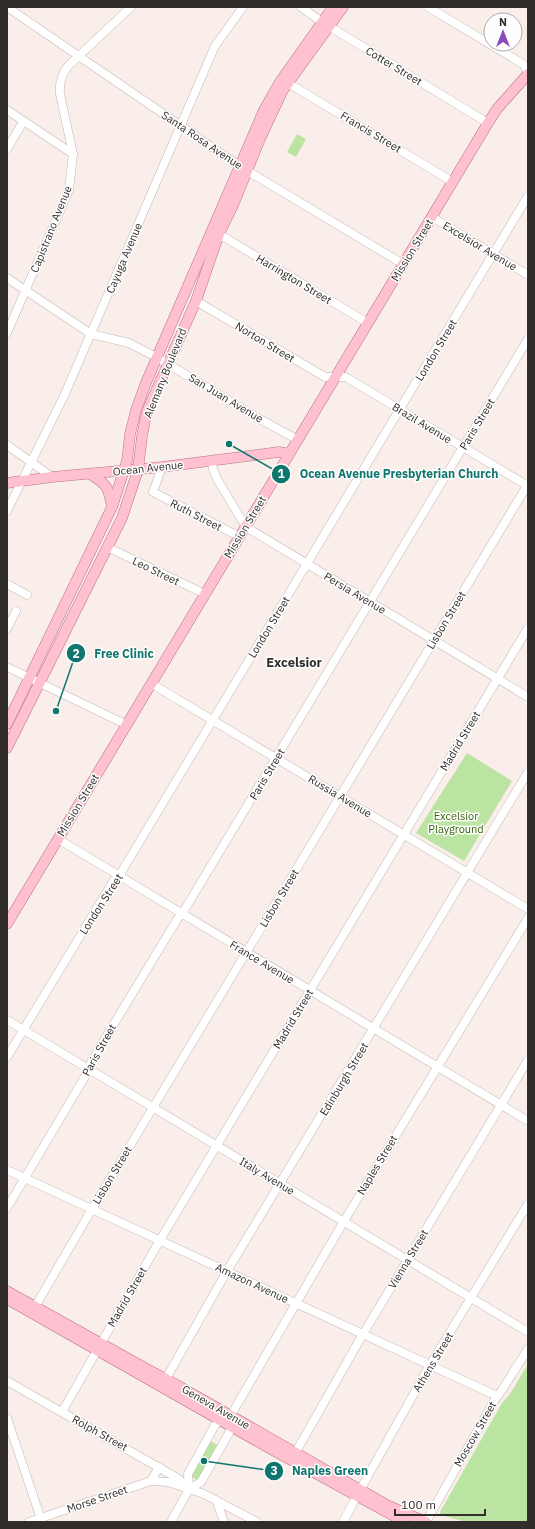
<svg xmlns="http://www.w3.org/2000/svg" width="535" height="1529" font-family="'IBM Plex Sans',sans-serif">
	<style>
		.green { fill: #bbe4a2 }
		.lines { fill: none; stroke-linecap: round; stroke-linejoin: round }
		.minor-casing { stroke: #c2b8b3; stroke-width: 9 }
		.major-casing { stroke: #b77282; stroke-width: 11 }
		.minor { stroke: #fff; stroke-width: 8 }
		.major { stroke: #ffc1d0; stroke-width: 10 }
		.labels { text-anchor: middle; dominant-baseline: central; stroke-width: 3; stroke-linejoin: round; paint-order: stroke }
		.street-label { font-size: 11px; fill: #312d2b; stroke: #fefefe }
		.park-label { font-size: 11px; fill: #356205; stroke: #fefefe }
		.quarter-label { font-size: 13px; font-weight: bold; fill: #312d2b; stroke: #fefefe }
		.leader { fill: none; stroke: #0f766e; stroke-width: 1.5 }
		.callout-dot { fill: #0f766e; stroke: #fefefe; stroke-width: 1.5 }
		.mark-label { font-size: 12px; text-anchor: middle; font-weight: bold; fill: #fff }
		.callout-label { font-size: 12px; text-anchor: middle; font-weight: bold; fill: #0f766e; stroke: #fefefe; stroke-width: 3; stroke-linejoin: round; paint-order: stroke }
	</style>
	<rect width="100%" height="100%" fill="#f9eeea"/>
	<g class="green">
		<polygon points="297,134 306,139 296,157 287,152"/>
		<polygon points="467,753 512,781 464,861 416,833"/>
		<polygon points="528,1364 528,1522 466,1522 441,1515 440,1512 502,1403 510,1394"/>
		<polygon points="210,1441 219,1446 199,1481 190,1476"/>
	</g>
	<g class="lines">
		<g class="minor-casing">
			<g id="minor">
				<polyline points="7,7 241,167 403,264"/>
				<polyline points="301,7 322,22 488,123"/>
				<polyline points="428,7 523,64 528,72"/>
				<polyline points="288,83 453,182"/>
				<polyline points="7,110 73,154"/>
				<polyline points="7,149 23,122"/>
				<polyline points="432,217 528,275"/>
				<polyline points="219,234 368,323"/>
				<polyline points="7,278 91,334 129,343 158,358 256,417 298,440"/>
				<polyline points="196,301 325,377 346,377 349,379 528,486"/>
				<path d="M7,333L69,190L73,154L60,94C59,83 61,75 68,66L131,7"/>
				<polyline points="7,445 52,477"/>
				<polyline points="212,461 213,469 217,479 246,527 528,697"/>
				<polyline points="162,467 153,492 240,537"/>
				<polyline points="7,511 64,396 215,46 243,7"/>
				<polyline points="107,547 205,594"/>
				<polyline points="7,584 27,595"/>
				<polyline points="7,629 16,611"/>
				<polyline points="7,667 127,725"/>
				<polyline points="152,684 528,909"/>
				<polyline points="58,839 528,1121"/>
				<polyline points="7,1020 528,1332"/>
				<polyline points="7,1057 114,880 119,876 528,196"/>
				<polyline points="7,1170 497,1396"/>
				<polyline points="7,1208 86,1075 90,1069 91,1062 178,918 182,914 528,339"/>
				<polyline points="32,1312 92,1209 528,484"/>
				<polyline points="7,1381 179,1479 189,1489"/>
				<polyline points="163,1384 227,1271 528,772"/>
				<polyline points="62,1412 160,1240 528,628"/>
				<polyline points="7,1418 42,1522"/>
				<polyline points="293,1457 363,1334 528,1060"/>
				<polyline points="151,1481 168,1482 204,1494 257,1522"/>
				<polyline points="189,1489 188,1474 215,1425 225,1417 231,1415 347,1216 528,918"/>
				<polyline points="216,1500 224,1522"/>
				<polyline points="29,1522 151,1481 159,1467"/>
				<polyline points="171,1522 189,1489 201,1482 229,1433 232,1422"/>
				<polyline points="343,1522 360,1490 430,1365 528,1204"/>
				<polyline points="426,1522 494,1401 502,1390 528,1349"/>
			</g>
		</g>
		<g class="major-casing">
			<g id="major">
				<path d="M90,474C108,485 108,487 112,507"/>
				<polyline points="7,483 52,477 162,467 279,452 289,454"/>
				<polyline points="7,724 112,507 127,461 130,434 136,410 145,385 264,110 280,82 333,7"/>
				<polyline points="7,748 122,518 138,470 142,436 147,411 196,301 219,234 234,203 260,139 283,90 343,7"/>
				<polyline points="7,924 488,123 497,109 528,74"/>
				<polyline points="7,1291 147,1369 177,1385 387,1505 426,1522"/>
				<polyline points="7,1299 269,1448 405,1522"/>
			</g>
		</g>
		<use href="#minor" class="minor"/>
		<use href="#major" class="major"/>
	</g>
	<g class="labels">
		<g class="street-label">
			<text transform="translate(394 66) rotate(31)">Cotter Street</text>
			<text transform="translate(371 132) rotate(31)">Francis Street</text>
			<text transform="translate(202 140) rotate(34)">Santa Rosa Avenue</text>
			<text transform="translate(51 229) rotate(-68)">Capistrano Avenue</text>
			<text transform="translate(480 246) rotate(31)">Excelsior Avenue</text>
			<text transform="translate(412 250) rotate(-59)">Mission Street</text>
			<text transform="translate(124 258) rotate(-67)">Cayuga Avenue</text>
			<text transform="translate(294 279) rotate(31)">Harrington Street</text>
			<text transform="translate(265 342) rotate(31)">Norton Street</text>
			<text transform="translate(436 350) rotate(-59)">London Street</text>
			<text transform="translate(165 373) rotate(-68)">Alemany Boulevard</text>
			<text transform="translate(226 398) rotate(31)">San Juan Avenue</text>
			<text transform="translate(422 423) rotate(31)">Brazil Avenue</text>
			<text transform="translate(477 424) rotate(-59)">Paris Street</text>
			<text transform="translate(148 468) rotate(-6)">Ocean Avenue</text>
			<text transform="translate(196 515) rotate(27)">Ruth Street</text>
			<text transform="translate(245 527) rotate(-59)">Mission Street</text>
			<text transform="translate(156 571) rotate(26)">Leo Street</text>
			<text transform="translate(355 593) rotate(31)">Persia Avenue</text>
			<text transform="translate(446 620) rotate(-59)">Lisbon Street</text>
			<text transform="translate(269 627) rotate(-59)">London Street</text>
			<text transform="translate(460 741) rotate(-59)">Madrid Street</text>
			<text transform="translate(267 774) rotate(-59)">Paris Street</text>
			<text transform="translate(340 796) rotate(31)">Russia Avenue</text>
			<text transform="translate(78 805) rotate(-59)">Mission Street</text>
			<text transform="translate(279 898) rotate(-59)">Lisbon Street</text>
			<text transform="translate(101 904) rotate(-57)">London Street</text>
			<text transform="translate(262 962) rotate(31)">France Avenue</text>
			<text transform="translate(293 1019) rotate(-59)">Madrid Street</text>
			<text transform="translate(99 1050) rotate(-61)">Paris Street</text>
			<text transform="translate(344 1079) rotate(-59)">Edinburgh Street</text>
			<text transform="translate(377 1165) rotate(-59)">Naples Street</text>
			<text transform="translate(112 1175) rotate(-59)">Lisbon Street</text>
			<text transform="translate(267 1176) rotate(31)">Italy Avenue</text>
			<text transform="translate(408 1259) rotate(-59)">Vienna Street</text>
			<text transform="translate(252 1283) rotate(25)">Amazon Avenue</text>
			<text transform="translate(127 1297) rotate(-60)">Madrid Street</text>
			<text transform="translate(433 1362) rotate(-59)">Athens Street</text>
			<text transform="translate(216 1407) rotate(30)">Geneva Avenue</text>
			<text transform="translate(100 1433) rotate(29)">Rolph Street</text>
			<text transform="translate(475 1434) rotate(-60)">Moscow Street</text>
			<text transform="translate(97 1499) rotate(-19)">Morse Street</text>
		</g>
		<g class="park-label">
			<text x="456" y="816">Excelsior<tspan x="456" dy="13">Playground</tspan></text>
		</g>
		<g class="quarter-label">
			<text x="294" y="662">Excelsior</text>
		</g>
	</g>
	<path class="leader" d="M229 444L281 474M56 711L76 653M204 1461L274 1471"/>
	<g class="callout-dot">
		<circle cx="229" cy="444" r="4"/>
		<circle cx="56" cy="711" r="4"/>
		<circle cx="204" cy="1461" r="4"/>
		<circle cx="281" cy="474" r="10"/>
		<circle cx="76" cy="653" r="10"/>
		<circle cx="274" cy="1471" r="10"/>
	</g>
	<g class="mark-label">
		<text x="281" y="478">1</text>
		<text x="76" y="658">2</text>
		<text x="274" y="1475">3</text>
	</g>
	<g class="callout-label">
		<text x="399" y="478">Ocean Avenue Presbyterian Church</text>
		<text x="124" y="658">Free Clinic</text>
		<text x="330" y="1475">Naples Green</text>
	</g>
	<rect width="535" height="1529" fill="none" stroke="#312d2b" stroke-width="16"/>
	<g transform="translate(503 32)"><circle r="19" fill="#fefefe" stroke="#acaaaa"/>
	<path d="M0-3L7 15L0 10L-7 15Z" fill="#8a48bd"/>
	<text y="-6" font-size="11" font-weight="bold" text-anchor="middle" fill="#312d2b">N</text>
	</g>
	<path d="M395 1509v6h90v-6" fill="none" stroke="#312d2b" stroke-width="2"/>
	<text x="401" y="1509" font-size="12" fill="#312d2b" stroke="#fefefe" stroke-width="3" paint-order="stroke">100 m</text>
</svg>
